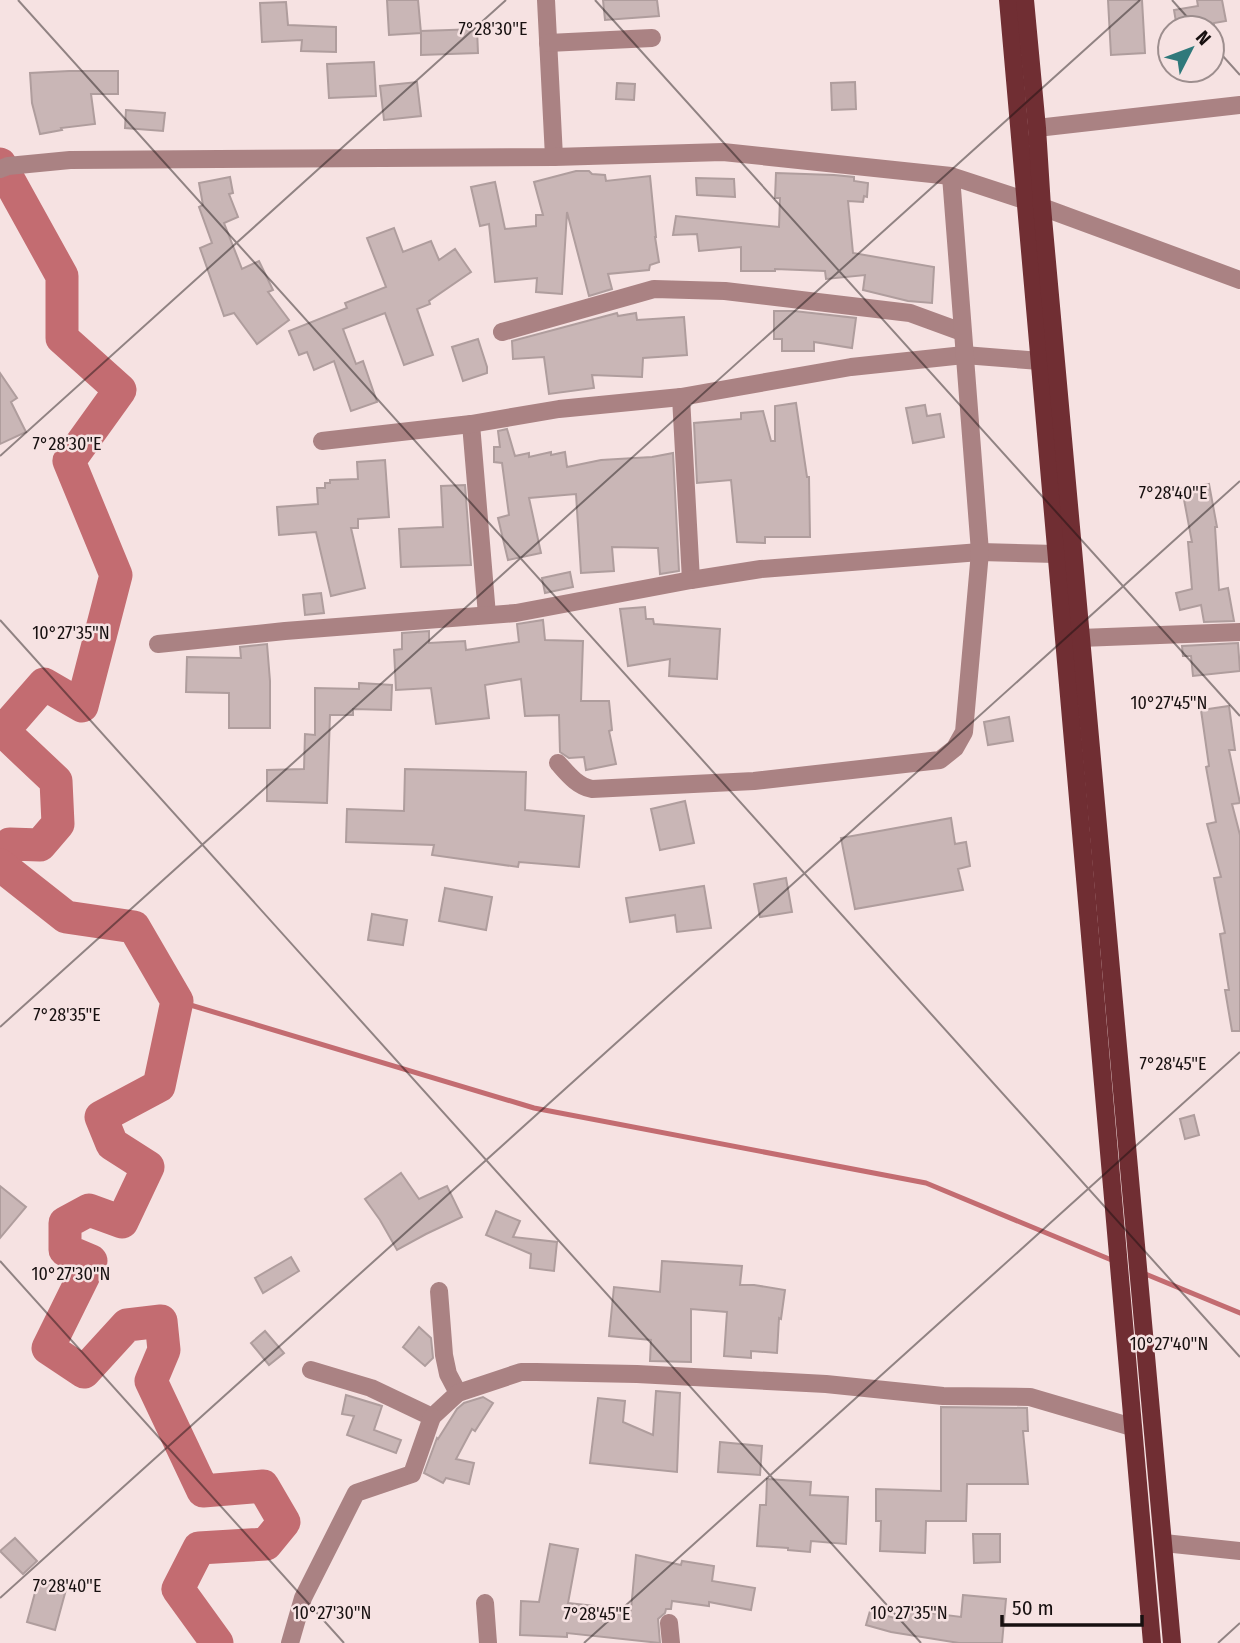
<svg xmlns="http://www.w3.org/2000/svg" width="1240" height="1643" font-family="'Fira Sans Condensed',sans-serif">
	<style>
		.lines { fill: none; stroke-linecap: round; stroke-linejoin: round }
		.stream { stroke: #c36c71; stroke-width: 5 }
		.river { stroke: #c36c71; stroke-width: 33 }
		.building { fill: #c9b6b6; stroke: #af9d9d; stroke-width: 2 }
		.minor { stroke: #aa8283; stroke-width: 18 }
		.major { stroke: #702e33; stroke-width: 18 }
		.ticks { fill: none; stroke: #171010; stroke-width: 2; stroke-opacity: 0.45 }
		.ticks-label { font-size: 18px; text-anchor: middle; fill: #171010; stroke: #f6e2e2; stroke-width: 5; stroke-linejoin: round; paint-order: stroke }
	</style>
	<rect width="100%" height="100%" fill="#f6e2e2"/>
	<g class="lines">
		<g class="stream">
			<polyline points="177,1001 534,1108 926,1183 1114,1261"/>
			<polyline points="1143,1273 1240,1313"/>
		</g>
		<g class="river">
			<polyline points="0,164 62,276 62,338 120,390 69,461 116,575 82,706 44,684 3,731 56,781 58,824 40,845 10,844 0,862"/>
			<polyline points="0,865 66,917 134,927 177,1001 159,1086 101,1117 112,1144 148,1167 122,1222 89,1210 65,1223 65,1250 91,1261 48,1348 84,1372 127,1325 161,1321 164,1350 151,1381 203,1491 263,1486 284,1522 266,1544 199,1548 178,1589 217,1643"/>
		</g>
	</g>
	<g class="building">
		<polygon points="387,0 418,0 421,33 389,35"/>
		<polygon points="603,0 657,0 659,16 605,20"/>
		<polygon points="1108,0 1142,0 1145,53 1111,55"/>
		<polygon points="1197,0 1222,0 1226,21 1214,23 1214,28 1177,28 1174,10 1198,6"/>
		<polygon points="286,2 288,25 336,27 336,52 301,51 302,40 262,42 260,3"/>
		<polygon points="477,29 478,53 421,55 421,31"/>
		<polygon points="374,62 376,96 329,98 327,64"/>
		<polygon points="69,71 118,71 118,94 91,94 95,124 61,128 62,130 40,134 32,103 30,73"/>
		<polygon points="417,82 421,116 384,120 380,86"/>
		<polygon points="855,82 856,109 832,110 831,83"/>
		<polygon points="617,83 635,84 634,100 616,99"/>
		<polygon points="126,110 165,113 163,131 125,128"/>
		<polygon points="576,171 589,171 592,174 605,175 606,181 650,176 656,237 655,237 659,262 650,265 649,270 608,274 612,289 589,296 567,212 562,294 536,292 537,278 495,282 489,224 480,226 471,187 495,182 505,229 536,226 536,215 543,215 534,182"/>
		<polygon points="776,173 834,175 854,177 854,181 868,183 867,197 864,196 863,202 848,201 853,253 934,267 932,303 908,301 863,290 865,275 826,279 825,271 775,269 775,271 741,271 741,247 699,251 697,234 673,235 676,216 779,227 780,198 775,198"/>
		<polygon points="230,177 233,193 229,194 238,217 224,223 242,269 259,261 273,290 268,292 289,320 257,344 234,313 224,316 200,248 212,243 199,207 203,205 199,183"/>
		<polygon points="696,178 734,179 735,197 697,195"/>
		<polygon points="394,228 403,252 431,241 439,260 455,249 471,272 429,301 430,304 417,309 433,355 404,365 385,313 343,329 356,364 363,361 377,402 351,411 334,361 314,370 307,352 299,355 289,331 347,308 345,303 386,287 367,238"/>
		<polygon points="774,311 794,311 856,318 852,348 814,342 814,351 782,351 782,339 774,339"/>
		<polygon points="617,313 618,316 636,313 637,320 684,317 687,355 643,358 642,377 592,375 594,388 549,394 544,357 513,359 512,341"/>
		<polygon points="478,339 487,367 487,373 463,381 452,347"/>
		<polygon points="0,373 17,398 11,402 26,432 0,444"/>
		<polygon points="796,403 807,477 809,477 810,537 765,537 765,543 737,542 731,480 697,483 694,423 741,419 741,413 763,411 771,441 775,441 775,406"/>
		<polygon points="925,405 927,416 940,414 944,437 913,443 906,408"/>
		<polygon points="507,429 515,456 529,453 529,457 551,452 551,455 565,452 567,467 601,460 652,457 673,453 679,571 660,574 658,548 612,547 614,571 581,573 576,494 529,498 541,553 508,560 498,518 509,515 502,463 494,462 494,447 500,447 498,431"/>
		<polygon points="385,460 389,517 358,519 358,528 351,528 365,588 331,596 316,532 279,535 277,507 318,504 317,488 325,488 325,483 330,483 330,480 358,479 357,462"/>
		<polygon points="1209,484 1217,527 1215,527 1219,590 1228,588 1234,621 1204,622 1201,605 1180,610 1176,593 1192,589 1188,542 1192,542 1182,489"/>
		<polygon points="465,485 471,565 401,567 399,529 443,527 441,486"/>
		<polygon points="570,572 573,587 545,593 542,578"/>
		<polygon points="321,593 324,613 305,615 303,595"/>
		<polygon points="645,607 646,619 653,619 654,624 720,629 717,679 669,676 670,659 628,666 620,609"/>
		<polygon points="543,620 545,640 583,641 581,701 609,701 612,730 609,731 616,764 586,770 584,757 569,758 560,752 559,715 525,716 521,679 485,685 489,718 436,724 431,688 396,690 394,650 402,649 402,633 429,631 429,643 465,641 466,650 519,642 517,624"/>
		<polygon points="1238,643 1240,671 1193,676 1191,656 1183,656 1182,646"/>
		<polygon points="267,644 270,681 270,728 229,728 229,693 186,692 187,657 241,658 240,647"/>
		<polygon points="359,683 392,685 391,710 353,709 353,715 330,715 327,803 267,801 267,770 304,769 305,734 315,735 315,688 359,689"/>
		<polygon points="1229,706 1235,750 1229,750 1240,803 1232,804 1240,835 1240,1031 1232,1031 1225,990 1229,990 1220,934 1225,933 1214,878 1221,877 1207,824 1216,822 1206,767 1209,766 1201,710"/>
		<polygon points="1009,717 1013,741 988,745 984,722"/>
		<polygon points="405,769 526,772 525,810 584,816 579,867 519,862 518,867 432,855 434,845 346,842 347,809 404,811"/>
		<polygon points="685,801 694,843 660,850 651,809"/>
		<polygon points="951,818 955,844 966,842 970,866 958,869 963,890 855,909 841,838"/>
		<polygon points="786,878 792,912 760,917 754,884"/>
		<polygon points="704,886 711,928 677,932 675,915 630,922 626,898"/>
		<polygon points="445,888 492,897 486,930 439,921"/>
		<polygon points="372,914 407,920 403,945 368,940"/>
		<polygon points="1194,1115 1199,1135 1185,1139 1180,1119"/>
		<polygon points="401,1173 419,1199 447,1186 462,1217 426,1234 397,1250 380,1220 365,1199"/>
		<polygon points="0,1186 26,1207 0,1238"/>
		<polygon points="496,1211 520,1221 513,1237 557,1242 554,1271 530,1268 531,1254 486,1235"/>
		<polygon points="291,1257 299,1271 263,1293 255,1278"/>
		<polygon points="662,1261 742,1266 740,1285 754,1285 785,1290 781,1319 779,1318 777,1353 751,1351 751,1358 724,1356 727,1312 691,1309 691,1362 650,1361 651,1340 609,1336 614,1287 660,1292"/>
		<polygon points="419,1327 431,1338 433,1358 425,1366 403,1347"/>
		<polygon points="265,1331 284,1353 269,1365 251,1343"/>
		<polygon points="656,1391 680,1393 677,1472 590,1463 598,1398 625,1401 623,1422 653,1435"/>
		<polygon points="346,1395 382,1406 374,1430 401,1440 396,1453 347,1435 354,1416 342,1414"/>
		<polygon points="483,1397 493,1403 475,1431 472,1429 456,1459 474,1463 469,1484 446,1478 443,1483 424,1473 437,1438 438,1439 457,1409 464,1403"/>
		<polygon points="941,1407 1027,1408 1028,1431 1023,1431 1028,1484 967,1484 966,1521 926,1521 925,1553 880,1551 881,1521 876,1521 876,1489 941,1491"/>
		<polygon points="720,1442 762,1446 760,1475 718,1472"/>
		<polygon points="767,1479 811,1482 810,1495 848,1497 846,1544 811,1541 810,1552 788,1550 788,1548 757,1546 760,1505 766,1505"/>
		<polygon points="973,1534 1000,1534 1000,1562 974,1563"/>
		<polygon points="15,1538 37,1561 23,1574 0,1551"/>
		<polygon points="550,1544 578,1549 568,1603 631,1610 636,1555 681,1565 682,1561 714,1566 712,1581 755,1588 751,1610 709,1602 709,1606 672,1601 671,1609 666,1609 665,1613 658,1619 660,1643 567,1633 567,1637 520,1635 521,1601 539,1602"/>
		<polygon points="39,1578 67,1586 55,1630 27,1622"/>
		<polygon points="963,1595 1006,1599 1002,1643 959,1643 891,1632 866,1625 870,1611 898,1619 899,1609 961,1617"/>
	</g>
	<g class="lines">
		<g class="minor">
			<polyline points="546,0 554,157"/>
			<polyline points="548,43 652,38"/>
			<polyline points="1037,128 1240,105"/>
			<polyline points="0,169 8,166 70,160 554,157 723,152 951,176 1027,201"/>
			<polyline points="1042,207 1240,280"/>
			<polyline points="502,332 654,289 725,291 910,313 962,332"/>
			<polyline points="681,397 691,580"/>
			<polyline points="471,424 487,615"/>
			<polyline points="322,441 471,424 559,409 681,397 851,367 964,355 1040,361"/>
			<polyline points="1080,638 1240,632"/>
			<polyline points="158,644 285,631 516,613 691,580 761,569 980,552 1056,554"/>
			<path d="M558,763C568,774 577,786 592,789L754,781L940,760L955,748L964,732L980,552L951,176"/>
			<polyline points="439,1291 444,1355 448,1374 458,1393"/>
			<polyline points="311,1370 371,1388 432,1417 458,1393 521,1372 536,1372 637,1374 826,1384 943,1396 1030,1397 1132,1427"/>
			<polyline points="1164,1543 1240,1551"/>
			<polyline points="485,1603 488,1643"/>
			<polyline points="669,1623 671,1643"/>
			<polyline points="290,1643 303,1598 356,1493 412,1474 432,1417"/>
		</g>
		<g class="major">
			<polyline points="1008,0 1152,1643"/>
			<polyline points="1025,0 1037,128 1042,207 1172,1643"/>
		</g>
	</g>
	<path class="ticks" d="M18,0L1240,1357M595,0L1240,716M1172,0L1197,28M1212,44L1240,75M0,456L506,0M0,620L921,1643M0,1027L1140,0M0,1261L344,1643M0,1598L1240,481M584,1643L1240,1052M1218,1643L1240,1623"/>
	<g class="ticks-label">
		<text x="493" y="35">7°28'30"E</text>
		<text x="67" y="450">7°28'30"E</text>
		<text x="1173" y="499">7°28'40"E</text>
		<text x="71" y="639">10°27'35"N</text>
		<text x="1169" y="709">10°27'45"N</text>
		<text x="67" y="1021">7°28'35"E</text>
		<text x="1173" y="1070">7°28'45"E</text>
		<text x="71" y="1280">10°27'30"N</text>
		<text x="1169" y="1350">10°27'40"N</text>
		<text x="67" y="1592">7°28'40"E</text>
		<text x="332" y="1619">10°27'30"N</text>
		<text x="909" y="1619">10°27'35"N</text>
		<text x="597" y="1620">7°28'45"E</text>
	</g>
	<g transform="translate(1191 49) rotate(48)"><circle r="33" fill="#f6e2e2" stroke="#9d8e8e" stroke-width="2"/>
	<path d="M0-5L12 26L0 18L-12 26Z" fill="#2f797b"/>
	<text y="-10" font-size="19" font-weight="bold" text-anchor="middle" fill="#171010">N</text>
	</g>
	<path d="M1002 1615v10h140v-10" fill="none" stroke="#171010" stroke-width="3.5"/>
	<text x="1012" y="1615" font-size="21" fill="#171010" stroke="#f6e2e2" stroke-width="5" paint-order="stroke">50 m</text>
</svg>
